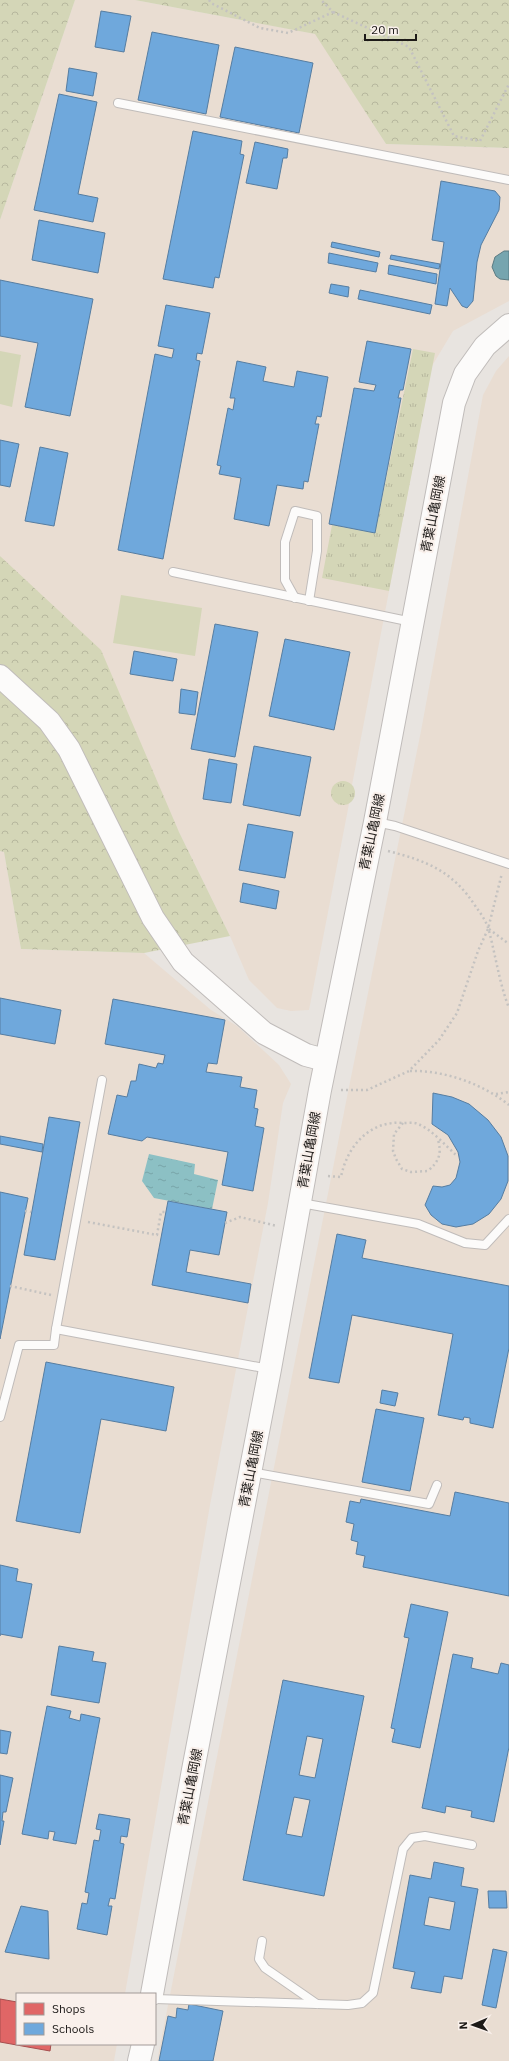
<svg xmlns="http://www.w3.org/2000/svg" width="509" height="2061" font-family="'IBM Plex Sans','Noto Sans JP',sans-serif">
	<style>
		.education { fill: #e9ddd2 }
		.grass { fill: url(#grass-tufts) }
		.forest { fill: url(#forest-crowns) }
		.garden { fill: #d4d6b7 }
		.water { fill: url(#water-ripples) }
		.shops { fill: #e06666; stroke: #a64f4f }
		.schools { fill: #6fa8dc; stroke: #567da1; fill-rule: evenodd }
		.public { fill: #76a5af; stroke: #5b7b82 }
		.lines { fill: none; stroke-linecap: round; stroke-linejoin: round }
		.lane-casing { stroke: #c0bcba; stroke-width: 10 }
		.secondary-casing { stroke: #c0bcba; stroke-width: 24 }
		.path { stroke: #c4c2c0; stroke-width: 2.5; stroke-dasharray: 2 3; stroke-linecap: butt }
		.lane { stroke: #fcfbfa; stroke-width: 8 }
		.secondary { stroke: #fcfbfa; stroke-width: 22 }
		.labels { text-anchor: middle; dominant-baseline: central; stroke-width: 4; stroke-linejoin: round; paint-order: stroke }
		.street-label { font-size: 13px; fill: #1d1a18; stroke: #f9f0eb }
	</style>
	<defs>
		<pattern id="grass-tufts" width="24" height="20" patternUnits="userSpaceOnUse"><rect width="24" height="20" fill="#d4d6b7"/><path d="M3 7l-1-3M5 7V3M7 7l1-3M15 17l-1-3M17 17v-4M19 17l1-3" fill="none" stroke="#b6b79d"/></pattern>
		<pattern id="forest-crowns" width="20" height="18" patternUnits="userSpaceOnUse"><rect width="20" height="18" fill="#d4d6b7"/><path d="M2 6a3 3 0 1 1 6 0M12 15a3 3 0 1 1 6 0" fill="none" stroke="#b6b79d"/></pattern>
		<pattern id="water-ripples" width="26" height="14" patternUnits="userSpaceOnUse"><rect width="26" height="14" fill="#8cc0c4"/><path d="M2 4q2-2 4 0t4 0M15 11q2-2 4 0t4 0" fill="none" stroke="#78a4a8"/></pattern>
	</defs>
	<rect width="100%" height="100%" fill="#e8e4e0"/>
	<g class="education">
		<polygon points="75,0 135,0 316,34 386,144 509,148 509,301 453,331 432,366 352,785 355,795 349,804 309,1010 291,1011 277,1008 249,980 230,936 179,832 0,556 0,220"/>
		<polygon points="509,356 509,2061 157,2061 347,1097 421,731 483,395 496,371"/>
		<polygon points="0,851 4,852 21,949 144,953 211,1010 237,1026 279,1065 291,1084 283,1103 268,1203 210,1505 125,1994 17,1994 17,2044 117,2044 114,2061 0,2061"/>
	</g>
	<g class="grass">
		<polygon points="413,349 435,353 389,591 322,578 332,525 375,533"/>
		<circle cx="343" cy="793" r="12"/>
	</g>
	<g class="forest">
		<polygon points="0,0 75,0 0,220"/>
		<polygon points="135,0 509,0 509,148 386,144 315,34"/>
		<polygon points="0,556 101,650 179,832 230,936 144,953 21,949 4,852 0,851"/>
	</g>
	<g class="garden">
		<polygon points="0,351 21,355 12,407 0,404"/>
		<polygon points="121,595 202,608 195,656 113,643"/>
	</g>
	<polygon class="water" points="149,1154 195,1164 194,1174 218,1180 212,1209 154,1198 142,1181"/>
	<polygon class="shops" points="0,1999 17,2002 17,2044 51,2044 50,2051 0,2042"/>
	<g class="schools">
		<polygon points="101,11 131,16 124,52 95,47"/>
		<polygon points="152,32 219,45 206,114 138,100"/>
		<polygon points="235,47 313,63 299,133 220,117"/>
		<polygon points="69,68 97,73 93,96 66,91"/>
		<polygon points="59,94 97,102 78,194 98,198 93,222 34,210"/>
		<polygon points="193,131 242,141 240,154 244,155 219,278 215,277 213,288 163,279"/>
		<polygon points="255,142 288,149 287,158 283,158 277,189 246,183"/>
		<polygon points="441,181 495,191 500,197 499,210 481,245 477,262 473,301 467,308 462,306 450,288 447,306 435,304 444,242 432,240"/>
		<polygon points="39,220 105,233 98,273 32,260"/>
		<polygon points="332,242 380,252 379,257 331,247"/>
		<polygon points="329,253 378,263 376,272 328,263"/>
		<polygon points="391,255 440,264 439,269 390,259"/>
		<polygon points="389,265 437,274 436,284 388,274"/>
		<polygon points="0,280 93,299 70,416 25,407 38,343 0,336"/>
		<polygon points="331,284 349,287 348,297 329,293"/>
		<polygon points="360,290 432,305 430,314 358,299"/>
		<polygon points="166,305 210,313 202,354 197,353 196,360 200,361 163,559 118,550 155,354 172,358 174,349 158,346"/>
		<polygon points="367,341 411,349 403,390 400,390 398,398 401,398 375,533 329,524 354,388 374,391 376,385 359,382"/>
		<polygon points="237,361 266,367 263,381 294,387 297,371 328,377 321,417 317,416 315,424 319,424 308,482 304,481 303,489 277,485 269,526 234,519 241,478 219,474 221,466 217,465 228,408 233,410 235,398 230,398"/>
		<polygon points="0,440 19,444 10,487 0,485"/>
		<polygon points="40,447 68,453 54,526 25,521"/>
		<polygon points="215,624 258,632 235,757 191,749"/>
		<polygon points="285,639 350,652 334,730 269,716"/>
		<polygon points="134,651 177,659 173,681 130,674"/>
		<polygon points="181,689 198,692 195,715 179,713"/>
		<polygon points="254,746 311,757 300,816 243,805"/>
		<polygon points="209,759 237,764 231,803 203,799"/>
		<polygon points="248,824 293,832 285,878 239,870"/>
		<polygon points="243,883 279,891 276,909 240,902"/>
		<polygon points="0,998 61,1010 55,1044 0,1034"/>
		<polygon points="113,999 225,1020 217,1064 208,1063 206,1072 242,1077 240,1087 257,1090 254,1108 258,1109 255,1126 264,1128 253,1191 222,1185 228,1152 147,1137 142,1141 108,1134 117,1095 127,1097 131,1081 136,1081 139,1064 156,1068 158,1063 163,1064 165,1055 105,1044"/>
		<polygon points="433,1093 452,1097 469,1104 488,1120 501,1137 508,1156 508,1181 501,1199 489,1214 473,1224 456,1227 442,1224 431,1215 425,1205 433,1186 442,1187 450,1185 456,1178 460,1162 458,1152 448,1135 432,1124"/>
		<polygon points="49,1117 80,1122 55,1260 24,1255"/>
		<polygon points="0,1136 43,1144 42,1152 0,1144"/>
		<polygon points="0,1192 28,1198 0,1339"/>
		<polygon points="168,1201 227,1212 219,1255 190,1250 186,1272 251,1284 248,1303 152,1285"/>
		<polygon points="337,1234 366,1240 362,1258 509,1286 509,1348 493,1428 470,1423 470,1418 464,1417 463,1420 438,1415 453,1334 352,1315 339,1383 309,1378"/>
		<polygon points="46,1362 174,1387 166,1431 101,1419 80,1533 16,1521"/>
		<polygon points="382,1390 398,1393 395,1406 380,1403"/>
		<polygon points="376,1409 424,1418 410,1491 362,1482"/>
		<polygon points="455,1492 509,1503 509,1596 363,1567 365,1556 356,1554 358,1542 351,1540 354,1524 346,1522 350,1501 360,1503 361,1499 450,1516"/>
		<polygon points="0,1565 18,1569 16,1581 32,1584 22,1638 0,1634 0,1636"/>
		<polygon points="411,1604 448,1612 420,1748 392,1742 395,1729 391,1728 409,1638 404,1637"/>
		<polygon points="59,1646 94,1652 92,1661 106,1663 99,1703 51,1695"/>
		<polygon points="453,1654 473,1658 471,1668 498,1674 501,1663 509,1665 509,1747 494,1822 471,1817 472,1811 446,1806 445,1813 422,1808"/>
		<path d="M283,1680L364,1696L324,1896L243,1880ZM307,1736L323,1739L315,1778L299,1775ZM294,1797L310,1800L302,1837L286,1834Z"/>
		<polygon points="47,1706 71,1711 69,1718 80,1721 81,1714 100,1718 76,1844 53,1840 55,1832 49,1831 48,1839 22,1834"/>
		<polygon points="0,1730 11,1732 7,1754 0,1753"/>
		<polygon points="0,1775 13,1778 6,1812 3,1812 2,1821 4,1821 0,1845"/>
		<polygon points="99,1814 130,1819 127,1837 121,1836 120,1843 124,1844 115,1899 110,1898 108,1906 112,1906 107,1935 77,1929 82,1903 87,1904 89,1893 85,1892 94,1840 99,1841 101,1830 96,1829"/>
		<path d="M434,1862L464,1868L461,1886L478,1889L462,1979L444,1976L441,1993L411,1988L415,1972L393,1968L410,1875L431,1879ZM429,1897L455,1902L450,1930L424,1925Z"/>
		<polygon points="488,1891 506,1891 507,1908 489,1908"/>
		<polygon points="21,1906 48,1911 49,1959 5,1952"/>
		<polygon points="493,1949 507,1952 496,2008 482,2005"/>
		<polygon points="189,2004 223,2011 213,2061 159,2061 168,2016 176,2018 177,2008 188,2010"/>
	</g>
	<polygon class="public" points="504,251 509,251 509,280 500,279 496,276 492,267 495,257"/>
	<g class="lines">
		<g class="lane-casing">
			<g id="lane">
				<polyline points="118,103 509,180"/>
				<polyline points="173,572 412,622"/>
				<polyline points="295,598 285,580 285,542 295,511 317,516 317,551 309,601"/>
				<polyline points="376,822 395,826 509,864"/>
				<polyline points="102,1080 56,1329 269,1369"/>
				<polyline points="301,1203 418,1224 465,1243 485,1245 509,1219"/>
				<polyline points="0,1417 19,1345 54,1345 56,1329"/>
				<polyline points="251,1472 429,1504 437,1485"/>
				<polyline points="262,1941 259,1959 265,1968 317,2004"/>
				<polyline points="155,1999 348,2005 362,2003 373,1993 403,1849 412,1838 425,1836 472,1845"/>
			</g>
		</g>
		<g class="secondary-casing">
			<g id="secondary">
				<polyline points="0,676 49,721 69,749 153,918 183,962 264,1033 306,1055 325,1060"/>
				<polyline points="152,1994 193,1770 270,1369 320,1090 375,822 454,403 465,374 485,346 509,325"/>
				<polyline points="139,2061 143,2044"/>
			</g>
		</g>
		<g class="path">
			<polyline points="209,0 211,3 260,28 288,33 333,12 321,0"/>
			<polyline points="333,12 409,47 454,136 480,141 509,84"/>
			<path d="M388,851C427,861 453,871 476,907C481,914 487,922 489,931C496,957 499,982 509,1008"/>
			<polyline points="489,929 509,944"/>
			<path d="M410,1071C444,1070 483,1084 509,1105"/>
			<polyline points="341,1090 367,1090 409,1071 439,1040 457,1013 478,951 488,929 502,873"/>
			<polyline points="496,1094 509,1092"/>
			<path d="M403,1123L394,1134L393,1151L396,1159L402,1169L411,1172L428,1171C439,1161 442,1154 438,1140"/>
			<path d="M328,1176L341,1177C347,1146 370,1120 403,1123C408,1123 414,1122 418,1124C431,1129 446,1146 456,1155"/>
			<polyline points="25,1211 31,1212"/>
			<polyline points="88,1222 157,1235 161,1212 166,1212"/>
			<polyline points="225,1223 240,1217 277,1226"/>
			<polyline points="10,1286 51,1295"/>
		</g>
		<use href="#lane" class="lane"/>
		<use href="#secondary" class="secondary"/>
	</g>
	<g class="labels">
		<g class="street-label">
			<text transform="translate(433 514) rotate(-79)">青葉山亀岡線</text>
			<text transform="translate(372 832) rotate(-78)">青葉山亀岡線</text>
			<text transform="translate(309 1150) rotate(-80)">青葉山亀岡線</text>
			<text transform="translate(251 1469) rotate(-79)">青葉山亀岡線</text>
			<text transform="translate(190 1787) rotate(-79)">青葉山亀岡線</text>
		</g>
	</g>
	<rect x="16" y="1993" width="140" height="52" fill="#f9f0eb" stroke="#a19a97"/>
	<rect x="24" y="2003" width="20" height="12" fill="#e06666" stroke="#a19a97"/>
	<text x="52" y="2013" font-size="12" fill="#1d1a18">Shops</text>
	<rect x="24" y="2023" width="20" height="12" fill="#6fa8dc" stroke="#a19a97"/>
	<text x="52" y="2033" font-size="12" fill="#1d1a18">Schools</text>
	<g transform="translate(473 2025) rotate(268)" stroke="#f9f0eb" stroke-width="3" paint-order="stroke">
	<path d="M0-3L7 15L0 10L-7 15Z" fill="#1d1a18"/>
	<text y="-6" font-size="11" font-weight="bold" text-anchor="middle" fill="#1d1a18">N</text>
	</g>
	<path d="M365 34v6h51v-6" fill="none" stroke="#1d1a18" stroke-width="2"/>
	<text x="371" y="34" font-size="12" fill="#1d1a18" stroke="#f9f0eb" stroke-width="3" paint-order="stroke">20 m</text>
</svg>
